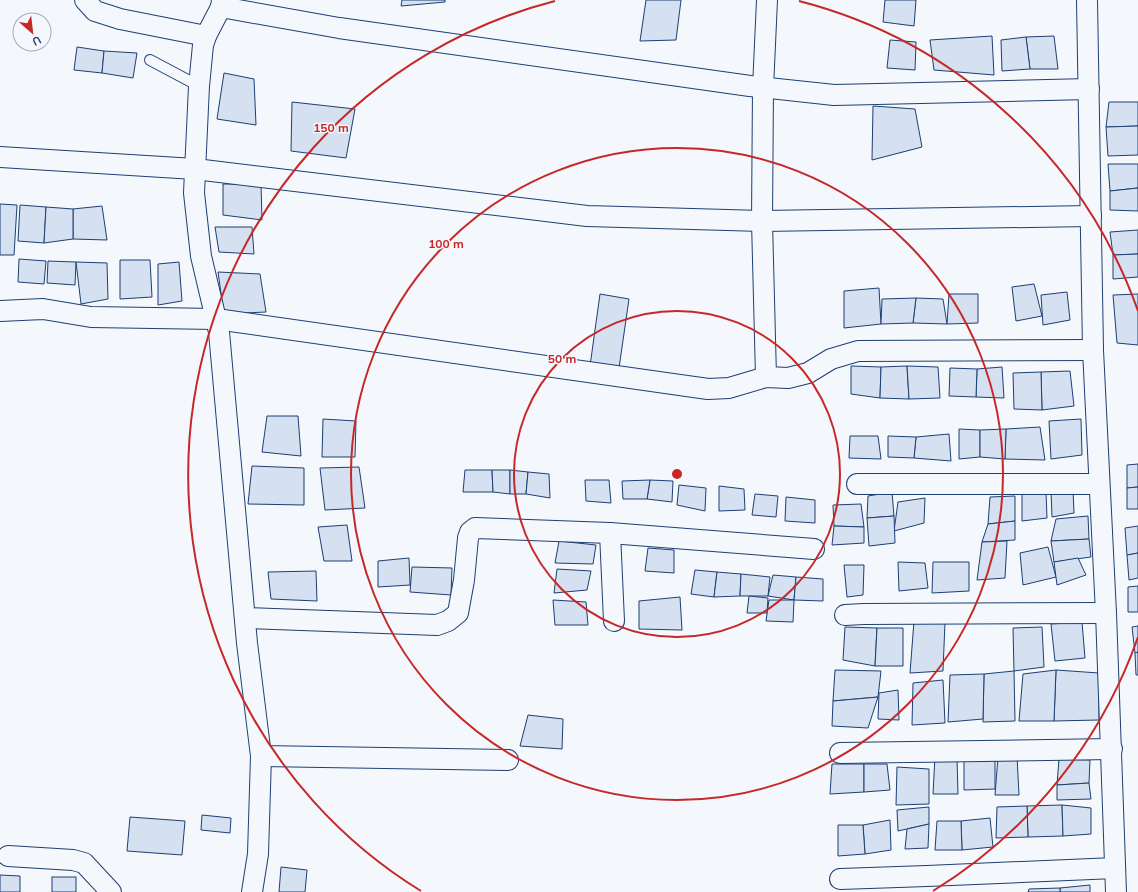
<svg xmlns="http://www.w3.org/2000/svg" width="1138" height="892" font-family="Mulish,sans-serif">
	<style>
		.building { fill: #d5e0f0; stroke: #1d3f73 }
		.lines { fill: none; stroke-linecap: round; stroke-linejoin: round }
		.service-casing { stroke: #1d3f73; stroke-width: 12 }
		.minor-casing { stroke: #1d3f73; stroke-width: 22 }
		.service { stroke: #f4f7fb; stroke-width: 10 }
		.minor { stroke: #f4f7fb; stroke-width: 20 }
		.ring { fill: none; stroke: #c62828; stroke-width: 2 }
		.centre { fill: #c62828; stroke: #f4f7fb; stroke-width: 2 }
		.ring-label { font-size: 12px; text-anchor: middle; font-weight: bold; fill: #c62828; stroke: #f4f7fb; stroke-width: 3; stroke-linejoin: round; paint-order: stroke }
	</style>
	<rect width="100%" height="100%" fill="#f4f7fb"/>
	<g class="building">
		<polygon points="402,0 445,0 445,2 401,6"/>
		<polygon points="646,0 681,0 676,40 640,41"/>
		<polygon points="885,0 916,0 914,26 883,22"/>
		<polygon points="992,36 994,75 934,70 930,40"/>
		<polygon points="1054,36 1058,69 1030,69 1026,37"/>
		<polygon points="1026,37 1030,69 1002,71 1001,40"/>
		<polygon points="890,40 916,42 915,70 887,68"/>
		<polygon points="77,47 104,51 102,73 74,70"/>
		<polygon points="104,51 137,53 133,78 102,73"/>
		<polygon points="224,73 254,79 256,125 217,119"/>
		<polygon points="292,102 355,109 346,158 291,151"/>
		<polygon points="1109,102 1138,102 1138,126 1106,127"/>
		<polygon points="873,106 915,109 922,147 872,160"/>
		<polygon points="1138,126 1138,155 1108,156 1106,127"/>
		<polygon points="1108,164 1138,164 1138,188 1110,191"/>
		<polygon points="223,184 261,184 262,220 223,215"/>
		<polygon points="1138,188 1138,211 1110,210 1110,191"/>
		<polygon points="0,204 17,205 14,255 0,255"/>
		<polygon points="20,205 46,207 44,243 18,241"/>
		<polygon points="102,206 107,240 73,239 73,209"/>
		<polygon points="46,207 73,209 73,239 44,243"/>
		<polygon points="215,227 252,227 254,254 219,252"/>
		<polygon points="1138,230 1138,254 1113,255 1110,232"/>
		<polygon points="1138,254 1138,277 1113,279 1113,255"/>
		<polygon points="19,259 46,261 44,284 18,282"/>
		<polygon points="120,260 150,260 152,297 120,299"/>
		<polygon points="48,261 76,262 75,285 47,283"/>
		<polygon points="76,262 107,263 108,299 81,304"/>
		<polygon points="179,262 182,301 158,305 158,264"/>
		<polygon points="218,272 260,274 266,312 224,314"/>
		<polygon points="1034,284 1042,316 1016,321 1012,287"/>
		<polygon points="879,288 881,324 844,328 844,291"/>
		<polygon points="1067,292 1070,320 1043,325 1041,295"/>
		<polygon points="600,294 629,299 619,368 590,366"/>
		<polygon points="949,294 978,294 978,323 947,324"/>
		<polygon points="1138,294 1138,345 1117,343 1113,295"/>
		<polygon points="916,298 943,299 947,324 913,323"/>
		<polygon points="916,298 913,323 881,324 882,299"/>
		<polygon points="851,366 881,367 880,398 851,394"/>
		<polygon points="907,366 909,399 880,398 881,367"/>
		<polygon points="907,366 938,367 940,398 909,399"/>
		<polygon points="1002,367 1004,398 976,397 977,369"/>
		<polygon points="950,368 977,369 976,397 949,396"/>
		<polygon points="1070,371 1074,406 1042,410 1041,372"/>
		<polygon points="1041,372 1042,410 1014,409 1013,373"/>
		<polygon points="267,416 298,416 301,456 262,452"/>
		<polygon points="323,419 356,421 355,457 322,457"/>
		<polygon points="1081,419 1082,455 1051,459 1049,421"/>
		<polygon points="1040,427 1045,460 1005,459 1006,429"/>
		<polygon points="959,429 980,430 980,457 959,459"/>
		<polygon points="1006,429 1005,459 980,457 980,430"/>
		<polygon points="949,434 951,461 914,458 916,437"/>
		<polygon points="850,436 878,436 881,459 849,458"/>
		<polygon points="888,436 916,437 914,458 888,457"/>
		<polygon points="1138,464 1138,487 1127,488 1127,465"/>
		<polygon points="252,466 304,468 304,505 248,504"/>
		<polygon points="359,467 365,508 325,510 320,468"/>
		<polygon points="465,470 492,470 493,492 463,492"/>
		<polygon points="492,470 510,470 510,494 493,492"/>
		<polygon points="510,470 528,472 526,494 510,494"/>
		<polygon points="528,472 549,474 550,498 526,494"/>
		<polygon points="585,480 609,480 611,503 586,501"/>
		<polygon points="650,480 673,481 672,502 647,499"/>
		<polygon points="650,480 647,499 623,499 622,481"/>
		<polygon points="679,485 706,488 705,511 677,505"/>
		<polygon points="719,486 744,489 745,510 719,511"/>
		<polygon points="1138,487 1138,509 1127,509 1127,488"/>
		<polygon points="1073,490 1074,513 1052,517 1051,491"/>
		<polygon points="892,492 894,516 867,518 868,496"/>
		<polygon points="1022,492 1046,492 1047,518 1022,521"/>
		<polygon points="755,494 778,496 776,517 752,515"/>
		<polygon points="1015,496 1015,521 988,524 990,497"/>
		<polygon points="786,497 815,500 815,523 785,521"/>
		<polygon points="925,498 924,523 894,531 898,502"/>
		<polygon points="861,504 864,527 834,526 833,505"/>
		<polygon points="894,516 895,543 869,546 867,518"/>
		<polygon points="1088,516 1089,539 1051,541 1056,519"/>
		<polygon points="1015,521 1015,540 982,542 988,524"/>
		<polygon points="347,525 352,561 324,561 318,527"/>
		<polygon points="834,526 864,527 864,543 832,545"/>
		<polygon points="1138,526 1138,553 1127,555 1125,528"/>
		<polygon points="1089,539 1091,557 1054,562 1051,541"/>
		<polygon points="559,541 596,545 593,564 555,563"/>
		<polygon points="1007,541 1005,578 977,580 982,542"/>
		<polygon points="1048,547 1056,577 1023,585 1020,553"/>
		<polygon points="648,548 674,550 674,573 645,571"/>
		<polygon points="1138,553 1138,578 1129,580 1127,555"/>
		<polygon points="409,558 410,585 378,587 378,561"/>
		<polygon points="1078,558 1086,575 1057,585 1054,562"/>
		<polygon points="898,562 925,563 928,588 899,591"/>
		<polygon points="933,562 969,562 969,591 932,593"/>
		<polygon points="844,565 864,565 863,595 847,597"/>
		<polygon points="412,567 452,568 451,595 410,592"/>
		<polygon points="557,569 591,571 587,590 554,593"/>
		<polygon points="695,570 717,572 714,597 691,594"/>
		<polygon points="316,571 317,601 271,599 268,572"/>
		<polygon points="717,572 741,574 740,596 714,597"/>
		<polygon points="741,574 770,577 768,596 740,596"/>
		<polygon points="773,575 796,577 794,600 768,596"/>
		<polygon points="796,577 823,579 823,601 794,600"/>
		<polygon points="1138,586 1138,612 1128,612 1128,587"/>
		<polygon points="749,596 768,598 767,613 747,613"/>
		<polygon points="680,597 682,630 639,629 639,601"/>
		<polygon points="553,600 586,602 588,625 555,625"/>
		<polygon points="769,600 794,600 793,622 766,621"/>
		<polygon points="914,621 945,622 943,671 910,673"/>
		<polygon points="1082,622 1085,658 1055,661 1051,624"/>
		<polygon points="1138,626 1138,652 1135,653 1132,627"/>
		<polygon points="845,627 877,628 875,666 843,660"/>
		<polygon points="1042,627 1044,667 1014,671 1013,628"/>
		<polygon points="877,628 903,628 903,666 875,666"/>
		<polygon points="1138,652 1138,675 1136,675 1135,653"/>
		<polygon points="835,670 881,671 878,697 833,701"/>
		<polygon points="1056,670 1099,673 1099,720 1054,721"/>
		<polygon points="1056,670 1054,721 1019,721 1023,674"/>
		<polygon points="1014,671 1015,721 983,722 984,674"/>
		<polygon points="984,674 983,719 948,722 950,675"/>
		<polygon points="943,680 945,723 912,725 913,683"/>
		<polygon points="898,690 899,720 878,719 879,693"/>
		<polygon points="878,697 868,728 832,726 833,701"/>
		<polygon points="528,715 563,719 562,749 520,746"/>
		<polygon points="995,755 995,789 964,790 964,757"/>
		<polygon points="935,756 957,758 958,794 933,794"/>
		<polygon points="1017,756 1019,795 995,795 998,757"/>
		<polygon points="1059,759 1090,760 1089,783 1057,785"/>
		<polygon points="832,764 864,764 864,792 830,794"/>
		<polygon points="864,764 887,764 890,790 864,792"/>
		<polygon points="897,767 929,769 929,804 896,805"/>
		<polygon points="1089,783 1091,799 1057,800 1057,785"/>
		<polygon points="1062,805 1063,836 1028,837 1027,806"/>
		<polygon points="1062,805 1091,808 1091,834 1063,836"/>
		<polygon points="1027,806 1028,837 996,838 997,807"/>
		<polygon points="929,807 929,824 898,831 897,810"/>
		<polygon points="202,815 231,818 230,833 201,830"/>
		<polygon points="130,817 185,821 182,855 127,851"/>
		<polygon points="990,818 993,847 962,850 961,821"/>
		<polygon points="890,820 891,850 865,854 863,825"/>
		<polygon points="937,821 961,821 962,850 935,850"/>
		<polygon points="929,824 928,848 905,849 907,829"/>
		<polygon points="838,825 863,825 865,854 838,856"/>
		<polygon points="281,867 307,870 305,892 279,892"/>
		<polygon points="0,875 20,876 20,892 0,892"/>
		<rect x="52" y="877" width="24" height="15"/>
		<polygon points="1090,885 1090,892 1060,892 1060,888"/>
		<polygon points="1060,888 1060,892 1028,892 1029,889"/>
	</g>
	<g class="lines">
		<g class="service-casing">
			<polyline id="service" points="150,60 199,86"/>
		</g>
		<g class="minor-casing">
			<g id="minor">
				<polyline points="85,0 95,11 120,19 206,36"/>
				<polyline points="222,0 221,7 206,36 203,45 199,86 194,193 201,256 219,332 247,643 261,756 258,854 252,892"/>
				<polyline points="1087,0 1093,350 1106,613 1116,892"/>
				<polyline points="221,7 339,28 750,86 834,95 1089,89"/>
				<polyline points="0,157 195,169 587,216 762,221 1091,216"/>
				<polyline points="0,311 43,309 91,317 216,319 708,389 729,388 766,377 788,378 808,373 831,359 858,351 1093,350"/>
				<polyline points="766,377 762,221 763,88 767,0"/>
				<polyline points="857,484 1099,484"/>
				<polyline points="610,533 614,621"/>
				<polyline points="845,615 864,614 1106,613"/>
				<polyline points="245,618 437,625 448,621 458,613 464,580 468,538 470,532 475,528 610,533 814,549"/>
				<polyline points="840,753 1112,749"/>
				<polyline points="261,756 508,760"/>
				<polyline points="8,856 73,860 84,863 111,892"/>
				<polyline points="840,879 927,876 1115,868"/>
			</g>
		</g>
		<use href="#service" class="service"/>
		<use href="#minor" class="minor"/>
	</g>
	<g class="ring">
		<circle cx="677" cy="474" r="163"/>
		<circle cx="677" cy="474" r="326"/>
		<path d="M1138 637A489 489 0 0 1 933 891M421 891A489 489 0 0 1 555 1M799 1A489 489 0 0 1 1138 311"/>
	</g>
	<circle cx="677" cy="474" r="6" class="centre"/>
	<g class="ring-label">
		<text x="331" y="132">150 m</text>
		<text x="446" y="248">100 m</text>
		<text x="562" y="363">50 m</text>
	</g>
	<g transform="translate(32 32) rotate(152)"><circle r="19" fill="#f4f7fb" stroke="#9eadc5"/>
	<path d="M0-3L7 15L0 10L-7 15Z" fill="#c62828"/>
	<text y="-6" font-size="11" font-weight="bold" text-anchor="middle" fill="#1d3f73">U</text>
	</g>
</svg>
